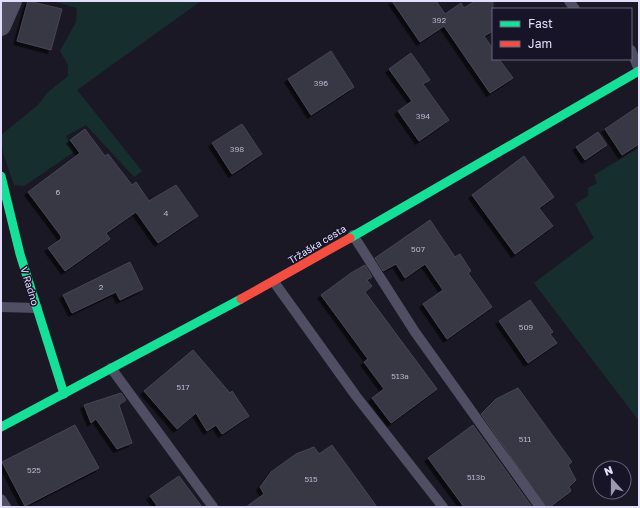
<svg xmlns="http://www.w3.org/2000/svg" width="640" height="508" font-family="'Golos Text',sans-serif">
	<style>
		.green { fill: #172e2e }
		.building { fill: #393744; stroke: #474455; filter: url(#shadow) }
		.lines { fill: none; stroke-linecap: round; stroke-linejoin: round }
		.lane { stroke: #4f4e62; stroke-width: 10 }
		.street { stroke: #4f4e62; stroke-width: 20 }
		.fast { stroke: #16e098; stroke-width: 9 }
		.jam { stroke: #f24e42; stroke-width: 9 }
		.labels { text-anchor: middle; dominant-baseline: central; stroke-width: 3; stroke-linejoin: round; paint-order: stroke }
		.number-label { font-size: 8px; fill: #b7b5cd }
		.street-label { font-size: 10px; fill: #e1dffb; stroke: #171428 }
	</style>
	<defs>
		<filter id="shadow"><feDropShadow dx="-3.5" dy="3.5" stdDeviation="0" flood-color="#0009"/></filter>
	</defs>
	<rect width="100%" height="100%" fill="#1a1824"/>
	<g class="green">
		<polygon points="52,1 201,1 77,90 142,171 134,177 86,125 66,136 74,152 24,186 14,185 3,153 1,135 38,105 47,93 68,76 68,65 60,51 76,22 77,8"/>
		<polygon points="639,148 639,421 534,283 594,238 575,204 588,196 588,188 597,183 594,175"/>
	</g>
	<g class="building">
		<polygon points="28,1 62,9 51,50 17,41"/>
		<polygon points="392,1 436,1 445,14 461,3 464,8 475,1 493,1 493,31 484,36 493,49 493,59 499,59 513,78 490,93 444,26 420,42"/>
		<polygon points="331,51 354,87 311,115 288,79"/>
		<polygon points="411,53 430,80 423,84 449,120 419,141 398,111 412,101 389,69"/>
		<polygon points="639,106 639,144 622,155 605,129"/>
		<polygon points="242,124 262,154 232,174 212,143"/>
		<polygon points="85,129 105,156 108,154 132,185 136,182 149,201 176,185 198,216 158,243 136,212 106,233 110,239 65,271 48,248 61,239 61,236 28,192 80,153 70,140"/>
		<polygon points="598,132 607,145 585,160 576,147"/>
		<polygon points="524,156 554,197 539,208 553,226 515,254 472,195"/>
		<polygon points="430,220 455,257 460,254 471,271 468,273 492,307 447,339 423,304 443,290 425,264 405,278 396,264 383,271 375,258"/>
		<polygon points="130,262 143,289 120,300 116,292 72,313 63,295"/>
		<polygon points="365,265 372,277 367,280 372,286 365,292 437,389 391,423 372,398 384,389 364,362 368,359 321,295 351,273"/>
		<polygon points="530,300 553,332 550,334 557,343 528,363 499,321"/>
		<polygon points="193,350 230,393 232,391 249,416 222,434 216,425 207,431 196,413 177,429 144,391"/>
		<polygon points="518,388 572,462 568,465 576,480 569,487 571,491 550,507 546,507 481,414 496,399"/>
		<polygon points="121,393 126,400 119,405 132,443 117,449 96,419 91,423 84,405"/>
		<polygon points="75,425 99,468 25,506 2,462"/>
		<polygon points="473,425 532,507 464,507 428,458"/>
		<polygon points="332,445 377,507 246,507 264,494 260,487 271,472 296,454 314,447 319,454"/>
		<polygon points="179,476 202,507 158,507 150,496"/>
	</g>
	<g class="lines">
		<g class="lane">
			<polyline points="569,1 575,9"/>
			<polyline points="631,50 639,70"/>
			<polyline points="353,235 415,332 540,507"/>
			<polyline points="274,282 356,396 443,507"/>
			<polyline points="1,307 37,308"/>
			<polyline points="111,368 213,507"/>
			<polyline points="1,499 6,507"/>
		</g>
		<polyline class="street" points="1,26 12,1"/>
		<g class="fast">
			<polyline points="1,176 20,254 64,394"/>
			<polyline points="350,238 639,71"/>
			<polyline points="1,427 241,299"/>
		</g>
		<polyline class="jam" points="241,299 350,238"/>
	</g>
	<g class="labels">
		<g class="number-label">
			<text x="439" y="20">392</text>
			<text x="321" y="83">396</text>
			<text x="423" y="116">394</text>
			<text x="237" y="149">398</text>
			<text x="58" y="192">6</text>
			<text x="166" y="213">4</text>
			<text x="418" y="249">507</text>
			<text x="101" y="287">2</text>
			<text x="526" y="327">509</text>
			<text x="400" y="376">513a</text>
			<text x="183" y="387">517</text>
			<text x="525" y="439">511</text>
			<text x="34" y="470">525</text>
			<text x="476" y="477">513b</text>
			<text x="311" y="479">515</text>
		</g>
		<g class="street-label">
			<text transform="translate(317 244) rotate(-31)">Tržaška cesta</text>
			<text transform="translate(30 286) rotate(73)">V Radno</text>
		</g>
	</g>
	<rect width="640" height="508" fill="none" stroke="#e1dffb" stroke-width="4"/>
	<rect x="492" y="8" width="140" height="52" fill="#171428" stroke="#68657c"/>
	<rect x="500" y="21" width="20" height="6" fill="#16e098" stroke="#68657c"/>
	<text x="528" y="28" font-size="12" fill="#e1dffb">Fast</text>
	<rect x="500" y="41" width="20" height="6" fill="#f24e42" stroke="#68657c"/>
	<text x="528" y="48" font-size="12" fill="#e1dffb">Jam</text>
	<g transform="translate(612 480) rotate(339)"><circle r="19" fill="#171428" stroke="#68657c"/>
	<path d="M0-3L7 15L0 10L-7 15Z" fill="#9b99b0"/>
	<text y="-6" font-size="11" font-weight="bold" text-anchor="middle" fill="#e1dffb">N</text>
	</g>
</svg>
